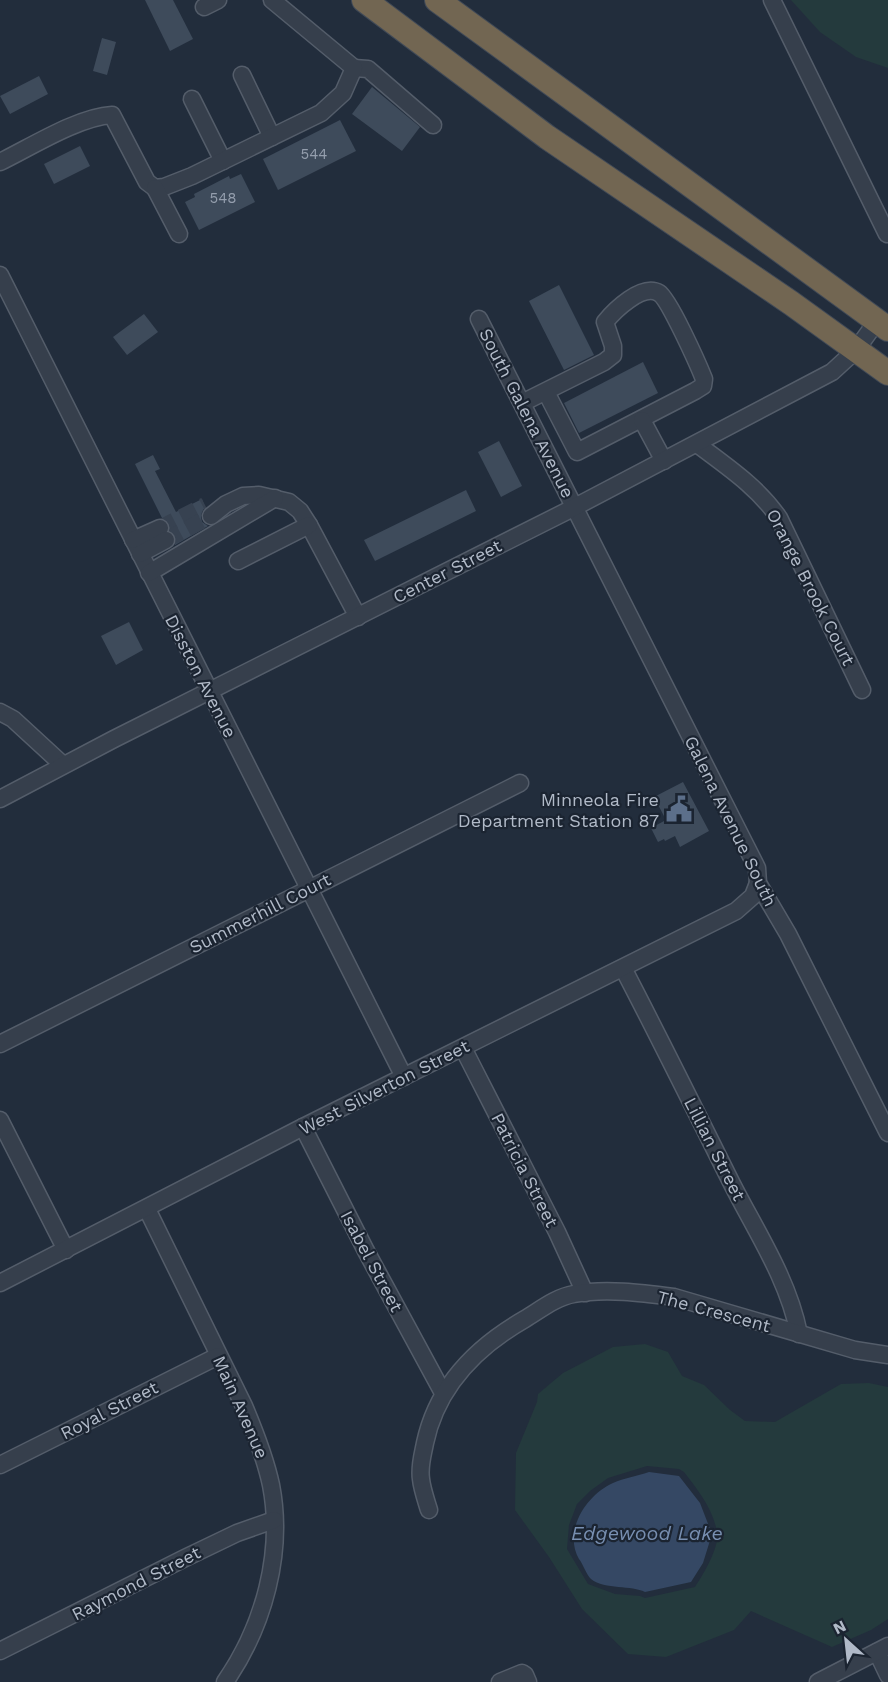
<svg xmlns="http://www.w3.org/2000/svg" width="888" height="1682" font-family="'Work Sans',sans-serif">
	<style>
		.green { fill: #243a3d; fill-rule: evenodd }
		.water { fill: #354864 }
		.building { fill: #3e4b5b }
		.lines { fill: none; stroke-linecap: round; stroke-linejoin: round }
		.minor-tunnel { stroke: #374251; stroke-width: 16; stroke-dasharray: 16 8; stroke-linecap: butt }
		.minor-casing { stroke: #545d6a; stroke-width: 19 }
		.highway-casing { stroke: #414a57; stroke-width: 26 }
		.minor { stroke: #363f4c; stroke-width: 16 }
		.highway { stroke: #726652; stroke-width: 24 }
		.labels { text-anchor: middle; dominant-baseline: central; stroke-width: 4.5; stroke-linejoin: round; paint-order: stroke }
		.number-label { font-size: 15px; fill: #949ead }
		.street-label { font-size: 18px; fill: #b1bac8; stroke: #1b2431 }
		.poi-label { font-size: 18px; fill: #b1bac8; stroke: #1b2431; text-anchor: end }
		.water-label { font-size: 20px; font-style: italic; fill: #788fb1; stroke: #1b2431 }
	</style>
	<rect width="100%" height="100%" fill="#222d3c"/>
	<g class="green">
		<polygon points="791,0 888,0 888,68 856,57 820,32"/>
		<path d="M645,1344L668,1352L682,1376L704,1385L730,1410L745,1421L775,1422L841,1384L869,1383L888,1387V1619L871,1630L832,1647L751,1611L734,1630L666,1657L628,1654L582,1609L549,1557L515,1510L516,1453L537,1402L538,1394L563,1373L613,1347ZM647,1466L679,1469L684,1472C698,1490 713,1509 717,1532C720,1547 703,1575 695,1587L645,1598L640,1596L615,1594L588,1584L567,1549L569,1525L577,1504L590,1491L608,1478Z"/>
	</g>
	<path class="water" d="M649,1472L679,1476L700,1503L712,1534L703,1563L691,1582L645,1592C632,1585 605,1590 591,1579C586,1574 583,1564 579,1559C563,1531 586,1495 613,1483C624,1478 637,1476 649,1472Z"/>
	<g class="building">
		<polygon points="145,0 173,0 193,39 170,51"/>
		<polygon points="102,38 116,42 107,75 93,71"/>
		<polygon points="39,76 48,94 10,114 0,96"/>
		<polygon points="372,87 420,127 402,151 352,114"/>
		<polygon points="340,120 356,151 278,190 263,159"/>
		<polygon points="80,146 90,166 54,184 44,164"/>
		<polygon points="241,174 255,202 199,230 185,202 195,197 194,194 229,176 230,179"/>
		<polygon points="559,285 594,355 564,370 529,301"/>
		<polygon points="144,314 158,332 127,355 113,337"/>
		<polygon points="643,362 658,393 579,433 564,403"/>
		<polygon points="499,441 522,486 501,497 478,452"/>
		<polygon points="153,455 160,469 155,471 176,512 202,499 205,507 202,512 201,517 202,522 208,526 175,545 175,536 170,531 169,523 162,518 135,464"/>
		<polygon points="466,490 476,511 375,561 364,540"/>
		<polygon points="129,622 143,650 116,665 101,636"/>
		<polygon points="683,782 709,831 680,847 675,836 665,841 664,839 658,842 651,828 666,820 654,797"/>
	</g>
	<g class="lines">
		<g class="minor-tunnel">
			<polyline points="160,528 205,505"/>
			<polyline points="166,540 211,516"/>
		</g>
		<g class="minor-casing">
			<g id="minor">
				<polyline points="772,0 887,234"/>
				<polyline points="204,7 218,0"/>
				<polyline points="354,68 368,69 433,125"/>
				<polyline points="242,75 272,137"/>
				<polyline points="192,99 223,161"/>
				<path d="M0,162C31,147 78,117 112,115L147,182L155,188L164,187L192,176L321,113L343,93L354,68L272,0"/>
				<polyline points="155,188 179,234"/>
				<polyline points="0,275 404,1077"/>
				<polyline points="479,319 757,868 758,883 788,934 888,1133"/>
				<path d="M522,403L604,362L613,355V346L605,322C614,311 642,283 659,293C669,299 698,364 704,379L703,386L695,391L577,452L546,392"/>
				<polyline points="642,420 664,461"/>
				<path d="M697,444C726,466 758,487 779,518L862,690"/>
				<polyline points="211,516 226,504 243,496 259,495 289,502 300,511 309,525 358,617"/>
				<polyline points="133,540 160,528"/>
				<polyline points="140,554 166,540"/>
				<polyline points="238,561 309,525"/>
				<polyline points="149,573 275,498"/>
				<polyline points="0,712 13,719 63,765"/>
				<polyline points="0,799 114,739 575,507 832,372 856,350 877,321"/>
				<path d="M623,968C660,1039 696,1112 732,1184C757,1233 788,1279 799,1334"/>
				<polyline points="0,1044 520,783"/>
				<polyline points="463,1048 557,1232 585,1293"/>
				<polyline points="0,1120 66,1250"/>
				<polyline points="303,1127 366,1251 443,1393"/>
				<path d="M147,1209L244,1406C255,1432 265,1457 271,1485C284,1552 264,1626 225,1682"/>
				<polyline points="0,1283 303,1127 736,911 753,896 758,883"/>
				<polyline points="0,1465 218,1356"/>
				<path d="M429,1510C426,1500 422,1489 421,1479C419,1466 423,1454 425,1443C437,1386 476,1347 525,1319C540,1310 556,1297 574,1294C605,1288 643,1293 674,1297L855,1350L888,1355"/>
				<polyline points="0,1651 185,1558 237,1533 274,1520"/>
				<polyline points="877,1652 888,1675"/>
				<polyline points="500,1682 522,1673 525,1675 528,1682"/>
				<polyline points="818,1682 888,1646"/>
			</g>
		</g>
		<g class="highway-casing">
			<g id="highway">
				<polyline points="364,0 547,137 791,303 888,373"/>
				<polyline points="437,0 888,329"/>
			</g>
		</g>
		<use href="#minor" class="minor"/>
		<use href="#highway" class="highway"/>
	</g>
	<defs>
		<g id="civic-bare" transform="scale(2.07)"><path d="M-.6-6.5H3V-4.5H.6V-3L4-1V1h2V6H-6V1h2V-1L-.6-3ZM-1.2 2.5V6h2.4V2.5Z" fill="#5c6f8a" stroke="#1b2431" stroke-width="2.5" paint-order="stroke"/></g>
	</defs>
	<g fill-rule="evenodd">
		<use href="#civic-bare" x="679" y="809"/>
	</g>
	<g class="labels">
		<g class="number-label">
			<text x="314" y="154">544</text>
			<text x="223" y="198">548</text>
		</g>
		<g class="street-label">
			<text transform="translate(527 413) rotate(63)">South Galena Avenue</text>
			<text transform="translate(447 571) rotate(-27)">Center Street</text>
			<text transform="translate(811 587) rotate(63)">Orange Brook Court</text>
			<text transform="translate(201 676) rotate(63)">Disston Avenue</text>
			<text transform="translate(731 821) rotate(64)">Galena Avenue South</text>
			<text transform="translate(260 913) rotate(-27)">Summerhill Court</text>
			<text transform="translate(384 1087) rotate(-27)">West Silverton Street</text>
			<text transform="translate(715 1149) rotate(63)">Lillian Street</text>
			<text transform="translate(525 1170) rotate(63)">Patricia Street</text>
			<text transform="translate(372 1261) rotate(62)">Isabel Street</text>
			<text transform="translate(714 1311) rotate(15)">The Crescent</text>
			<text transform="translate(241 1407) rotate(66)">Main Avenue</text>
			<text transform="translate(109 1410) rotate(-27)">Royal Street</text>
			<text transform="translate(136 1583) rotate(-27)">Raymond Street</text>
		</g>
		<g class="poi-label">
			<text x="659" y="799">Minneola Fire<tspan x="659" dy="21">Department Station 87</tspan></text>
		</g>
		<g class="water-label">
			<text x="647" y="1533">Edgewood Lake</text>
		</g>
	</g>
	<g transform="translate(846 1640) rotate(333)" stroke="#1b2431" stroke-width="4.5" paint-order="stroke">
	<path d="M0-4.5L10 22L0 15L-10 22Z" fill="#b1bac8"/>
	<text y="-9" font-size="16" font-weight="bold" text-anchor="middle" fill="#b1bac8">N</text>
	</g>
</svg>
